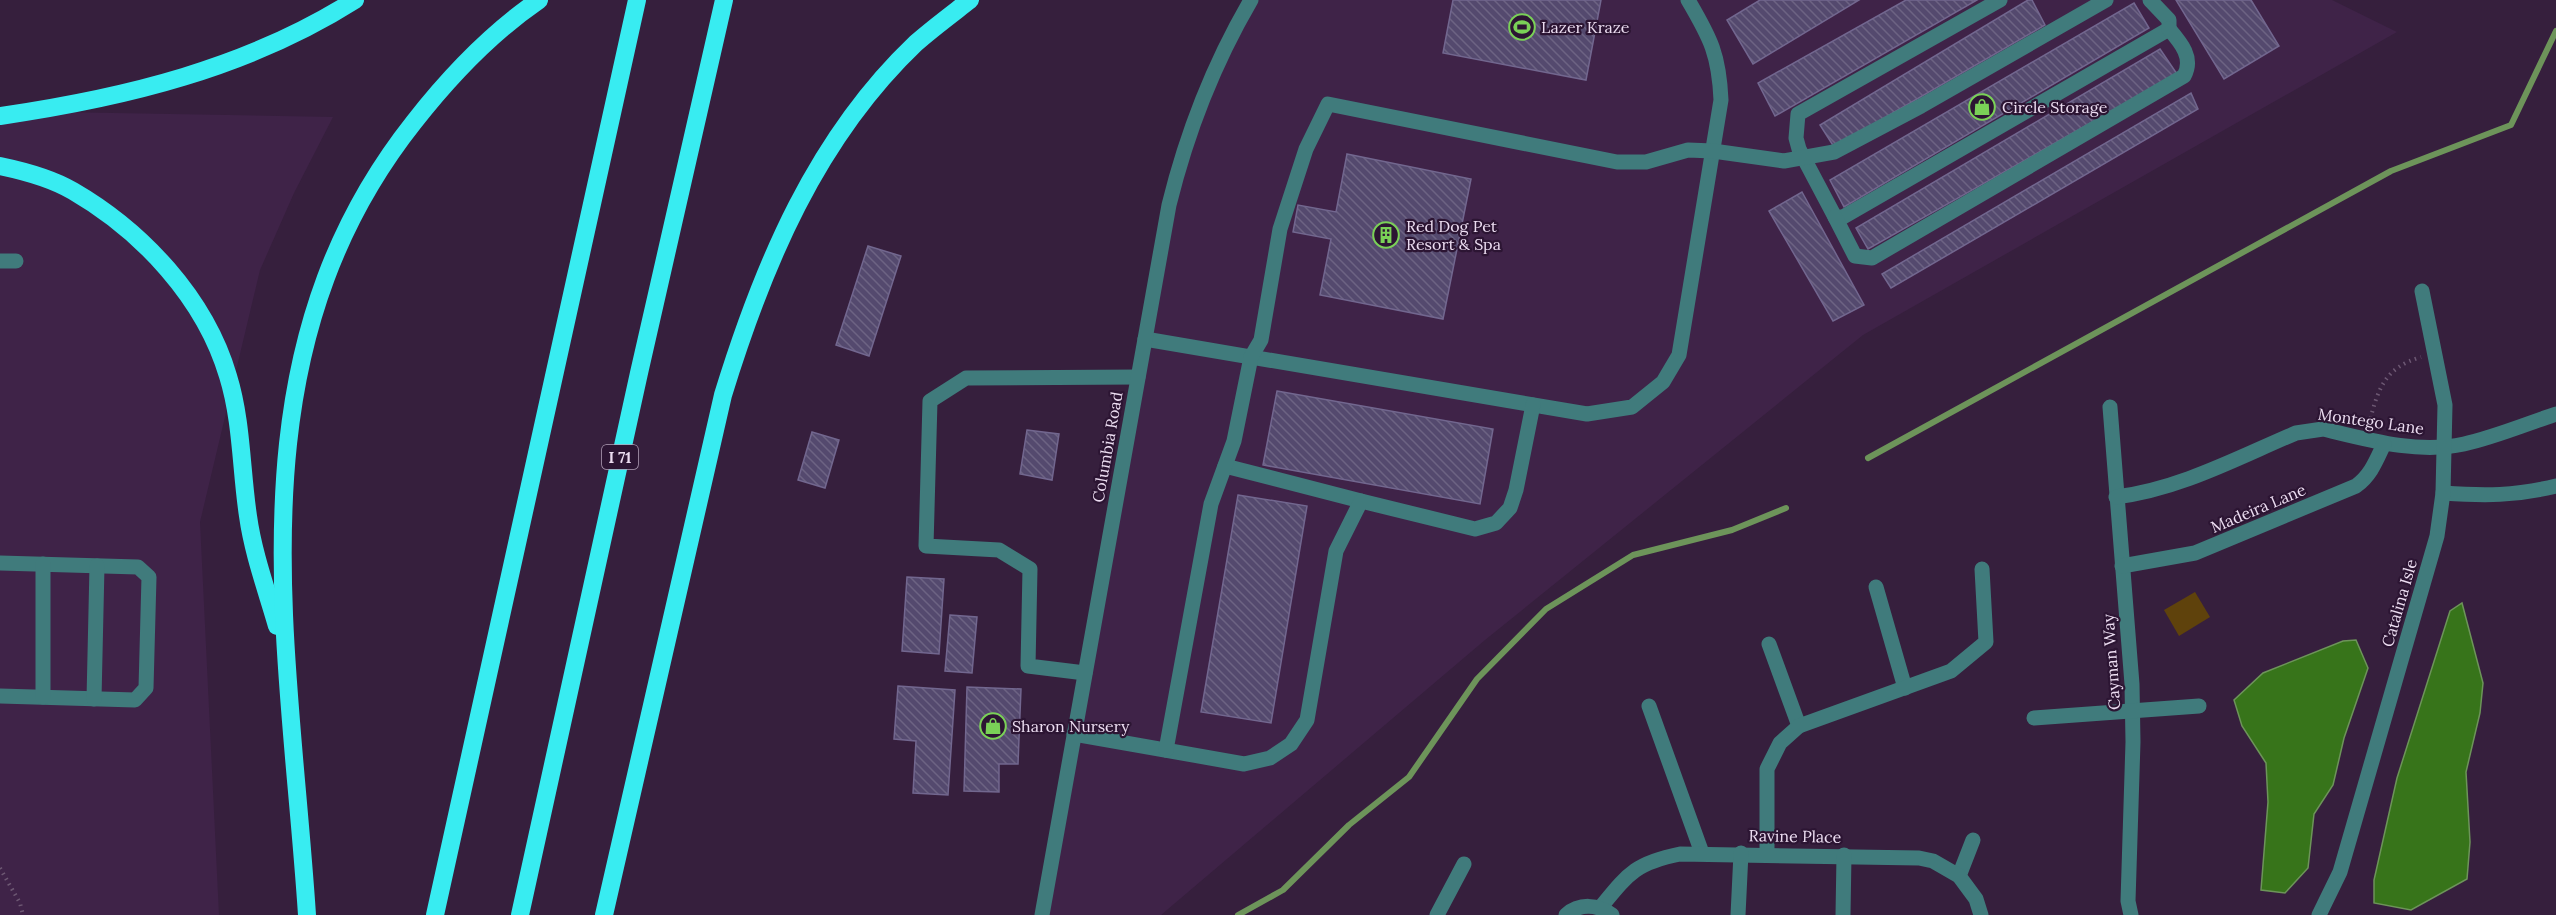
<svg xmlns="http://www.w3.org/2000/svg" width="2556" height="915" font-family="Lora,serif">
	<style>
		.built { fill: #3f2348 }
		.green { fill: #5f420c }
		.water { fill: #37741a; stroke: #6d945a; stroke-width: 1.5 }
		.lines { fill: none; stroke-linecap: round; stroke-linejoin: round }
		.stream { stroke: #6d945a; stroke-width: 6 }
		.building { fill: url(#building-back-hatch); stroke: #72678f; stroke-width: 1.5 }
		.path { stroke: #6d5873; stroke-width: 4; stroke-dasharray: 1.5 4.5; stroke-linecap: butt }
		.minor { stroke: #407b7c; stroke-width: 15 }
		.highway { stroke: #38ecf1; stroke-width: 18 }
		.labels { text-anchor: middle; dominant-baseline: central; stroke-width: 4.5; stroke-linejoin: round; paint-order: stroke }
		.shield { fill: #2c1533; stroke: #b2a1b8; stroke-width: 1.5 }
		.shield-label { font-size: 15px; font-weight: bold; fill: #ecddf1 }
		.poi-label { font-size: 16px; fill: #ecddf1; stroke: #2c1533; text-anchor: start }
		.street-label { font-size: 16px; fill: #ecddf1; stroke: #2c1533 }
	</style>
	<defs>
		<pattern id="building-back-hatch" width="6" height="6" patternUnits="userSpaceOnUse" patternTransform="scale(1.5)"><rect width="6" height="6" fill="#54496e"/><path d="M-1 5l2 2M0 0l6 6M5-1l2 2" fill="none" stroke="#6d6383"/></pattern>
	</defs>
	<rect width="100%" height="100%" fill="#361f3d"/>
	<g class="built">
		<polygon points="1251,0 2332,0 2397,32 1863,335 1485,640 1161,915 1042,915 1179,163"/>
		<polygon points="0,111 333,117 294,193 260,270 200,522 219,915 0,915"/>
	</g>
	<polygon class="green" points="2195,592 2210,617 2179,636 2164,610"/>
	<g class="water">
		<polygon points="2462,603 2483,683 2480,713 2466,772 2470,842 2467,879 2411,910 2374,903 2374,880 2397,778 2450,611"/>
		<polygon points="2356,640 2368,668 2344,738 2333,785 2314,814 2308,868 2285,893 2261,890 2268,802 2266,763 2242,726 2234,700 2263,673 2343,641"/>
	</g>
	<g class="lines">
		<g class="stream">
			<polyline points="1868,458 2391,171 2511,125 2556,31"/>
			<polyline points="1238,915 1283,890 1349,825 1409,777 1477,679 1546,609 1633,555 1732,530 1786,508"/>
		</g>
	</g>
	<g class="building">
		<polygon points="1453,0 1601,0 1586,80 1443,53"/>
		<polygon points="1760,0 1859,0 1753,64 1727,20"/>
		<polygon points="1906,0 1977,0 1775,116 1758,83"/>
		<polygon points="2028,0 2032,0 2045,25 1834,147 1820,125"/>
		<polygon points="2176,0 2251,0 2279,46 2224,79"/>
		<polygon points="2134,3 2149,28 1844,207 1830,180"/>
		<polygon points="2160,49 2177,74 1868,249 1856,228"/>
		<polygon points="2191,93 2198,109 1891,288 1882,274"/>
		<polygon points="1347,154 1471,179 1443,319 1320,295 1331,239 1293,232 1298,205 1336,212"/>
		<polygon points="1802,192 1864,305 1833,321 1769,211"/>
		<polygon points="868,246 901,256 869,356 836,345"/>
		<polygon points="1277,391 1493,429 1480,504 1263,465"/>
		<polygon points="1027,430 1059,434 1052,480 1020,474"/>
		<polygon points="812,432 839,440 825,488 798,480"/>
		<polygon points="1238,495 1307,506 1271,723 1201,712"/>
		<polygon points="907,577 944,579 939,654 902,651"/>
		<polygon points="950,615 977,617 972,673 945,671"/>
		<polygon points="898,686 955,690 948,795 913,793 916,741 894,739"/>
		<polygon points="967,687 1021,689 1018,764 999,764 999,792 964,791"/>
	</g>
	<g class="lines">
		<g class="path">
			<path d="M2369,424C2378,389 2384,368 2421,357"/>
			<polyline points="0,868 20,903 23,915"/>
		</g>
		<g class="minor">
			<polyline points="2000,0 1798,114 1796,138 1799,149 1835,217 1843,217 2169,29 2169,20 2150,0"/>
			<path d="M1835,217L1855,256L1872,258L2184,76C2194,58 2181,43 2169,29"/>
			<polyline points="0,261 16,261"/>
			<path d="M1145,339L1587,414L1632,407L1663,382L1679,355L1721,100C1719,55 1711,39 1688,0"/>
			<polyline points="2110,407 2132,684 2133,742 2128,901 2131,915"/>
			<polyline points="1225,466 1361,501"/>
			<path d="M2443,493C2485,496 2515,496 2556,486"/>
			<path d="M2116,497C2180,489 2237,458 2296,433L2323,429C2369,440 2417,454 2464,444C2495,437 2526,424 2556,414"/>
			<polyline points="0,563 138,567 149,577 146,688 135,700 0,696"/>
			<path d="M2122,566L2195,553L2356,486C2371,475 2376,461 2384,444"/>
			<polyline points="1876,587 1905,688"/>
			<polyline points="1769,644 1799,726"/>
			<polyline points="1085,673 1028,666 1030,569 999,550 926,546 930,401 966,378 1138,377"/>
			<polyline points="43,697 43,564"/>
			<polyline points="94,699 97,566"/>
			<polyline points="1649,706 1702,853"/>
			<polyline points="2034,718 2199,706"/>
			<polyline points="1074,734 1244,764 1270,758 1291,744 1307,720 1336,551 1361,501 1475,529 1496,523 1510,508 1516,490 1533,405"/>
			<polyline points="1166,750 1211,504 1234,441 1251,357 1261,340 1280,229 1306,149 1328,104 1617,162 1646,162 1688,150 1713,151 1784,161 1834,152 1921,106 2106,0"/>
			<polyline points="1767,854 1767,769 1780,743 1799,726 1951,671 1986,642 1982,569"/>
			<polyline points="1959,876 1973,840"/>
			<path d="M1600,908C1628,874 1635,863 1680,854L1919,858L1933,861L1959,876L1976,899L1981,915"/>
			<path d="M1042,915L1169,205C1187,132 1213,65 1251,0"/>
			<polyline points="1437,915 1464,864"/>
			<path d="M1566,915C1579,903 1598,904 1612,915"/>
			<polyline points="1738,915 1741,853"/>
			<polyline points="1843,915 1844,855"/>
			<polyline points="2319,915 2340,872 2437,536 2443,493 2445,405 2422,291"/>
		</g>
		<g class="highway">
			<path d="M0,116C124,98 248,68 355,0"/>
			<path d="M0,166C24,171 51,178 73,191C142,231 205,298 228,376C242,421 241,470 248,516C253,553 267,591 277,626"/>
			<path d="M307,915C289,640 227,358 414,122C450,76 491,33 539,0"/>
			<polyline points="435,915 637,0"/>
			<polyline points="520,915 639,373 724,0"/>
			<path d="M604,915L723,395C763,265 816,138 916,43C933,28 952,14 970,0"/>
		</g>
	</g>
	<defs>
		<g id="stadium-ring" transform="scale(1.35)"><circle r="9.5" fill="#2c1533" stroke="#7ad157" stroke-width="1.5"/><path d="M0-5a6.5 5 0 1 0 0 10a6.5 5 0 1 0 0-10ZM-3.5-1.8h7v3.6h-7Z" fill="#7ad157"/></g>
		<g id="shop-ring" transform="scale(1.35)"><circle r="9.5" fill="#2c1533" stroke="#7ad157" stroke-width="1.5"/><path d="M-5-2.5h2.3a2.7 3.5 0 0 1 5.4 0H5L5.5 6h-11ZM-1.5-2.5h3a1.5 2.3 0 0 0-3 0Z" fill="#7ad157"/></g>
		<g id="building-ring" transform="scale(1.35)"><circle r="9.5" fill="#2c1533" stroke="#7ad157" stroke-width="1.5"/><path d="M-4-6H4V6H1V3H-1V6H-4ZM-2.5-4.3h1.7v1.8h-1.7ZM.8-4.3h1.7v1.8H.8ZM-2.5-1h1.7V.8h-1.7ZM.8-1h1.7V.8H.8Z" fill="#7ad157"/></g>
	</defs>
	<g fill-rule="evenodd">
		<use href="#stadium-ring" x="1522" y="27"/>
		<use href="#shop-ring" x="1982" y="107"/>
		<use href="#building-ring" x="1386" y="235"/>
		<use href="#shop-ring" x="993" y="726"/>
	</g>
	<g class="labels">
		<rect class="shield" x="602" y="445" width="36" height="24" rx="4.5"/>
		<g class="shield-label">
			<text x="620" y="457">I 71</text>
		</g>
		<g class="poi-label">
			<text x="1541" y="27">Lazer Kraze</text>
			<text x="2002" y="107">Circle Storage</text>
			<text x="1406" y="226">Red Dog Pet<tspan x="1406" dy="18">Resort &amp; Spa</tspan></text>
			<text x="1012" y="726">Sharon Nursery</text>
		</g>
		<g class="street-label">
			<text transform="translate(2371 421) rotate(8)">Montego Lane</text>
			<text transform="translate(1107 447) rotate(-80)">Columbia Road</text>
			<text transform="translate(2258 508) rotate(-23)">Madeira Lane</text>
			<text transform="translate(2399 603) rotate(-74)">Catalina Isle</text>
			<text transform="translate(2111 662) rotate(-94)">Cayman Way</text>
			<text transform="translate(1795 836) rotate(1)">Ravine Place</text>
		</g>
	</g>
</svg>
